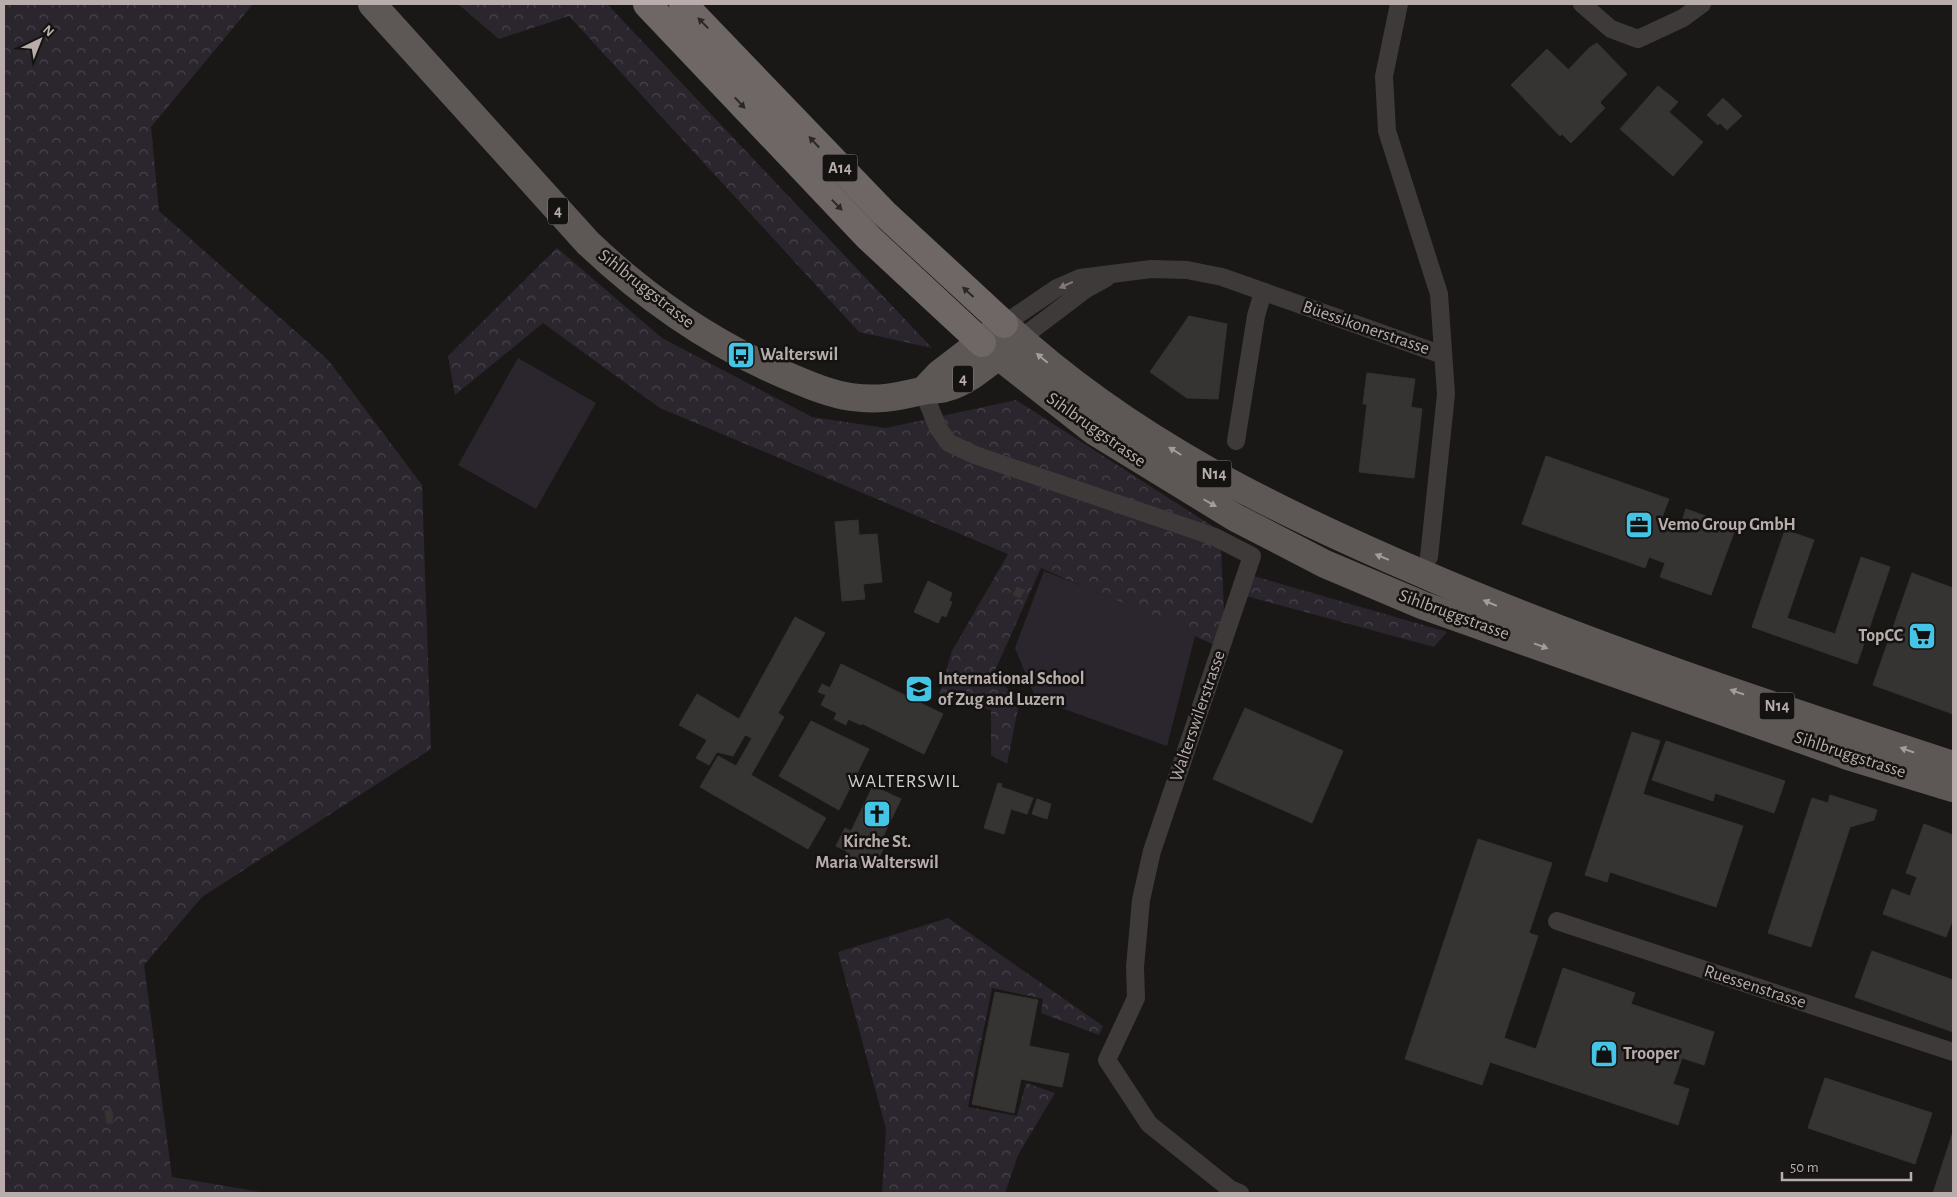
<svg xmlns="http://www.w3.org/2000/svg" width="1957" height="1197" font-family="'Alegreya Sans',sans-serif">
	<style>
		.forest { fill: url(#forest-crowns) }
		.pitch { fill: #2b262e }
		.building { fill: #353432; stroke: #353331 }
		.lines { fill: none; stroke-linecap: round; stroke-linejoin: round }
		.street { stroke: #3e3a39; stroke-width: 18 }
		.primary { stroke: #5d5755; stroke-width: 28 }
		.highway { stroke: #6e6765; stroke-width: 28 }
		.oneway { fill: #2a2827 }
		.oneway2 { fill: #817977 }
		.oneway3 { fill: #a69c99 }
		.labels { text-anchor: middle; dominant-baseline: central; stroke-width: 5; stroke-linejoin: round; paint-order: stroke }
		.shield { fill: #141312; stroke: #877f7c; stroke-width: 1 }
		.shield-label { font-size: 16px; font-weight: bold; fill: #b8adaa }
		.street-label { font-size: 18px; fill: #b8adaa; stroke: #141312 }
		.poi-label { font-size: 18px; font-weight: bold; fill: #b8adaa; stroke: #141312; text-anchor: start }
		.neighbourhood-label { font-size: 19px; letter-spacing: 1px; fill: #d4cdcb; stroke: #141312 }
	</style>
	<defs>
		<pattern id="forest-crowns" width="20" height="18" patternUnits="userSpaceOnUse" patternTransform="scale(1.25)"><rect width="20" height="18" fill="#2b262e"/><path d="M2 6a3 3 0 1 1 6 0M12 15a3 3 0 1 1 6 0" fill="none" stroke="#48434a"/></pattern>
	</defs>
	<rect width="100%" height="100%" fill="#191817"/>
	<g class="forest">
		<polygon points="4,4 253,4 151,127 159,211 329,361 422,485 431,749 202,897 144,965 172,1177 266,1193 4,1193"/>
		<polygon points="458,4 607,4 932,348 859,332 569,16 499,39"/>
		<polygon points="557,248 662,338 812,417 886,428 1016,400 1220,531 1226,650 1041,568 992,677 1020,698 1007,764 991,755 991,710 939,696 952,651 1008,554 660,408 543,323 455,395 448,356"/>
		<polygon points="1254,576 1447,632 1434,647 1246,596"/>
		<polygon points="948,918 1103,1026 1099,1035 1041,1013 1043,999 992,988 968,1107 1017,1116 1026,1083 1055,1093 1018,1155 1005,1193 882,1193 886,1129 838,952"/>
	</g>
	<g class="pitch">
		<polygon points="518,358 596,403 536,509 458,465"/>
		<polygon points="1044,571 1196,632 1167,746 1036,699 1015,648"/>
	</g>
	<g class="building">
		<polygon points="1597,43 1627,74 1601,101 1569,69 1589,48"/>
		<polygon points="1547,49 1601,101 1600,103 1605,108 1571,143 1562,134 1560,136 1511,85"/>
		<polygon points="1658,86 1678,102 1669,112 1703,142 1673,176 1620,129"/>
		<polygon points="1723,98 1742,116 1727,130 1720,123 1718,125 1707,115"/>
		<polygon points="1189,316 1227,324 1218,399 1187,398 1150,372"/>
		<polygon points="1367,373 1415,379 1411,407 1422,409 1414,478 1359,472 1367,404 1363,404"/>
		<polygon points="1546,456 1669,499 1661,520 1680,527 1686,509 1736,527 1711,595 1660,577 1665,563 1649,557 1645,568 1522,524"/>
		<polygon points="858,520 859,535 877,534 882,582 863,584 865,599 842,601 835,522"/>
		<polygon points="1785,530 1814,540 1787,618 1835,634 1861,557 1890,567 1857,664 1752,627"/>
		<polygon points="1912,573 1953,588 1953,714 1873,685"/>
		<polygon points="928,581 952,593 949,601 952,602 946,617 942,615 938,623 914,612"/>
		<polygon points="1017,587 1025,590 1020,598 1013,595"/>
		<polygon points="795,617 825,633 778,713 784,717 751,775 826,818 808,849 700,787 718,756 736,766 752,738 745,735 733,756 717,752 709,765 696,758 707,740 679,725 697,694 739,719"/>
		<polygon points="841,664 880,683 861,725 848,719 846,725 834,719 837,713 821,705 826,695 818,692 822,684 830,688"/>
		<polygon points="880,683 943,714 924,754 861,723"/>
		<polygon points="1245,708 1343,751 1312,823 1213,779"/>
		<polygon points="811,721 869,749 839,810 779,776"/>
		<polygon points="1632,732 1660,741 1643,794 1743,826 1716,907 1610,872 1607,882 1585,875"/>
		<polygon points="1666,741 1785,781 1774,813 1715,793 1713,801 1652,780"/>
		<polygon points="998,783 1002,784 1001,787 1033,798 1027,814 1011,809 1004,834 984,828"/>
		<polygon points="873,786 901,799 879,845 884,847 875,866 865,861 860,869 842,860 847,851 836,846 845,828 851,831"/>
		<polygon points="1830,795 1877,810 1874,820 1850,827 1811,947 1768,933 1812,798 1828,803"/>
		<polygon points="1037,799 1051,804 1047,819 1032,814"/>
		<polygon points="1924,824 1953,835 1953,919 1946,937 1883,914 1892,889 1910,896 1917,877 1906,873"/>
		<polygon points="1478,839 1552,863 1529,933 1538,936 1504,1038 1536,1049 1563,968 1635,993 1631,1004 1714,1032 1704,1065 1682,1058 1673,1084 1689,1089 1678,1125 1490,1062 1482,1085 1405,1059"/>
		<polygon points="1872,951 1953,980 1953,1032 1855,997"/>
		<polygon points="995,992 1038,1000 1029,1046 1069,1054 1062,1087 1021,1079 1014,1113 972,1104"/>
		<polygon points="1825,1078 1932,1113 1915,1164 1808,1128"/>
		<polygon points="112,1110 113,1123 107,1123 105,1111"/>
		<polygon points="1953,1132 1953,1193 1933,1193"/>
	</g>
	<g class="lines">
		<g class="street">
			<polyline points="1399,4 1384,76 1387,131 1439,294 1446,394 1429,557"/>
			<polyline points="1582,4 1611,29 1638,39 1683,18 1702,4"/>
			<polyline points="1004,324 1057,288 1080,278 1151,269 1187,270 1222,277 1443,355"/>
			<polyline points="1020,339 1086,289 1106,278"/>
			<polyline points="923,391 938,428 949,443 975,455 1215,537 1252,556 1152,851 1141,900 1135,967 1136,998 1107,1060 1149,1124 1230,1189 1240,1193"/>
			<polyline points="1236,441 1256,316 1263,292"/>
			<polyline points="1557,921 1953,1052"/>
		</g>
		<g class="primary">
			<path d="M372,4L588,243C648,300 713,345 790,377C809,385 830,394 851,397C879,401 895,397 922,391C930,389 938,390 945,388C969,382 992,360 1012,345"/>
			<polyline points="982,343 1094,431 1236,518 1325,564 1422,605 1848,756 1953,788"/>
			<path d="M923,391L939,374L1004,324C1128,440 1281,514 1435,579C1604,651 1779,708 1953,765"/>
		</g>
		<g class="highway">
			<polyline points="647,4 869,238 982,343"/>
			<polyline points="683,4 884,213 1004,324"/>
		</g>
	</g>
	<defs><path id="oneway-solid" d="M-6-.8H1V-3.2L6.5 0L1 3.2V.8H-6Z" transform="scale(1.25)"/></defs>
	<g class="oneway">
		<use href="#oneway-solid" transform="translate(703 23) rotate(-134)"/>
		<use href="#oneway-solid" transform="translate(740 103) rotate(47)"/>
		<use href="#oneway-solid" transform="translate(814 142) rotate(-133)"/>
		<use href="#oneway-solid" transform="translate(837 205) rotate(46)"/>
		<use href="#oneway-solid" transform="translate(968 292) rotate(-138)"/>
	</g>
	<use class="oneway2" href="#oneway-solid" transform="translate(1066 285) rotate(156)"/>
	<g class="oneway3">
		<use href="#oneway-solid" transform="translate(1042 358) rotate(-140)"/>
		<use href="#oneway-solid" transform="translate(1175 451) rotate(-148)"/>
		<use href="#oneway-solid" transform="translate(1210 503) rotate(30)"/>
		<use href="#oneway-solid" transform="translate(1382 557) rotate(-157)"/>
		<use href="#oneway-solid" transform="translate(1490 603) rotate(-157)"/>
		<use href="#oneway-solid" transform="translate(1541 646) rotate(20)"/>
		<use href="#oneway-solid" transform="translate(1737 692) rotate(-161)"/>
		<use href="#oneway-solid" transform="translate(1907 750) rotate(-161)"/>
	</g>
	<defs>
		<g id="bus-square" transform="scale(1.4375)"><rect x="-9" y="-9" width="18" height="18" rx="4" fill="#44c5e5" stroke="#141312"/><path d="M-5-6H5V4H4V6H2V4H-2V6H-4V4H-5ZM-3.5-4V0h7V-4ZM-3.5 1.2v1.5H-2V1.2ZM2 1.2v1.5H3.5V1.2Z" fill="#111"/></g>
		<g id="office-square" transform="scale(1.4375)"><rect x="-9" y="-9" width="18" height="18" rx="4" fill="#44c5e5" stroke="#141312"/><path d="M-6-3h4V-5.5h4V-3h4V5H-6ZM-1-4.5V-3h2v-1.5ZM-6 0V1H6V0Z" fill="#111"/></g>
		<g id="supermarket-square" transform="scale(1.4375)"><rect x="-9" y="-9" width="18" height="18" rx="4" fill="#44c5e5" stroke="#141312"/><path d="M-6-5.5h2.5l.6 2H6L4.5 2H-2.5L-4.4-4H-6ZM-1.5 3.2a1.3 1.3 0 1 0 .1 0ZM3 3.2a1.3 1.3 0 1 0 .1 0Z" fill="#111"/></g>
		<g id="school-square" transform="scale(1.4375)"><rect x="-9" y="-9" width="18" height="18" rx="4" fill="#44c5e5" stroke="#141312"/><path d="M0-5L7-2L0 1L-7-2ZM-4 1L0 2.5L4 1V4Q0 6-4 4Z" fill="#111"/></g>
		<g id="church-square" transform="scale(1.4375)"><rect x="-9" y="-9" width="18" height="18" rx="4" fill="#44c5e5" stroke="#141312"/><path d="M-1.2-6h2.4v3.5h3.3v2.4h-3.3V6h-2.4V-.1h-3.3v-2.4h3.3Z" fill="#111"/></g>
		<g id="shop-square" transform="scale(1.4375)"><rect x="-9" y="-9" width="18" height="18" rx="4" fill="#44c5e5" stroke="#141312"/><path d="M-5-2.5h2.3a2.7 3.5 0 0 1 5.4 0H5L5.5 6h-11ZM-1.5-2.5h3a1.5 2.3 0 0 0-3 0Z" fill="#111"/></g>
	</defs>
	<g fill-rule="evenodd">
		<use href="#bus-square" x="741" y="355"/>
		<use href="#office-square" x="1639" y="525"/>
		<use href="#supermarket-square" x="1922" y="636"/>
		<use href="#school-square" x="919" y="689"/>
		<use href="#church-square" x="877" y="814"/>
		<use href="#shop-square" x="1604" y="1054"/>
	</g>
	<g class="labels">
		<g class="shield">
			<rect x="822.5" y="154.5" width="35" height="27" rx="4"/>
			<rect x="548" y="197.5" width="20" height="27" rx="4"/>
			<rect x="953" y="365.5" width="20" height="27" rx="4"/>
			<rect x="1196.5" y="460.5" width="35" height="27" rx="4"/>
			<rect x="1759.5" y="692.5" width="35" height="27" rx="4"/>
		</g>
		<g class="shield-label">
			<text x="840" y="168">A14</text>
			<text x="558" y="211">4</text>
			<text x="963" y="379">4</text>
			<text x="1214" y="474">N14</text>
			<text x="1777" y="706">N14</text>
		</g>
		<g class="street-label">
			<text transform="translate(646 289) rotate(38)">Sihlbruggstrasse</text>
			<text transform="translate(1366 328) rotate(19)">Büessikonerstrasse</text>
			<text transform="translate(1096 430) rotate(35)">Sihlbruggstrasse</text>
			<text transform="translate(1454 615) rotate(20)">Sihlbruggstrasse</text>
			<text transform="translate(1198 716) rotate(-71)">Walterswilerstrasse</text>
			<text transform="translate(1850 755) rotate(18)">Sihlbruggstrasse</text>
			<text transform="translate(1755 987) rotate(18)">Ruessenstrasse</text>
		</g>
		<g class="poi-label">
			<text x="760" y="355">Walterswil</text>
			<text x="1658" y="525">Vemo Group GmbH</text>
			<text x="1903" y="636" text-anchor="end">TopCC</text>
			<text x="938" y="679">International School<tspan x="938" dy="21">of Zug and Luzern</tspan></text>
			<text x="877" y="842" text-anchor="middle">Kirche St.<tspan x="877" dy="21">Maria Walterswil</tspan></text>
			<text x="1623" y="1054">Trooper</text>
		</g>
		<g class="neighbourhood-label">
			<text x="904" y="781">WALTERSWIL</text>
		</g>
	</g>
	<rect width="1957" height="1197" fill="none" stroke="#b8adaa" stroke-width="10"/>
	<g transform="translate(40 40) rotate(43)" stroke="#141312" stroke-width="4" paint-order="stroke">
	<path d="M0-4L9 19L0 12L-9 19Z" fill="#b8adaa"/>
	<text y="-8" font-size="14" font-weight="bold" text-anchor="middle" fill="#b8adaa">N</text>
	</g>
	<path d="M1782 1172v8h129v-8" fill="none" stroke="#b8adaa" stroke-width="2.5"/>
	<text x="1790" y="1172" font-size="15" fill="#b8adaa" stroke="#141312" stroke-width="4" paint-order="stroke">50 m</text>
</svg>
